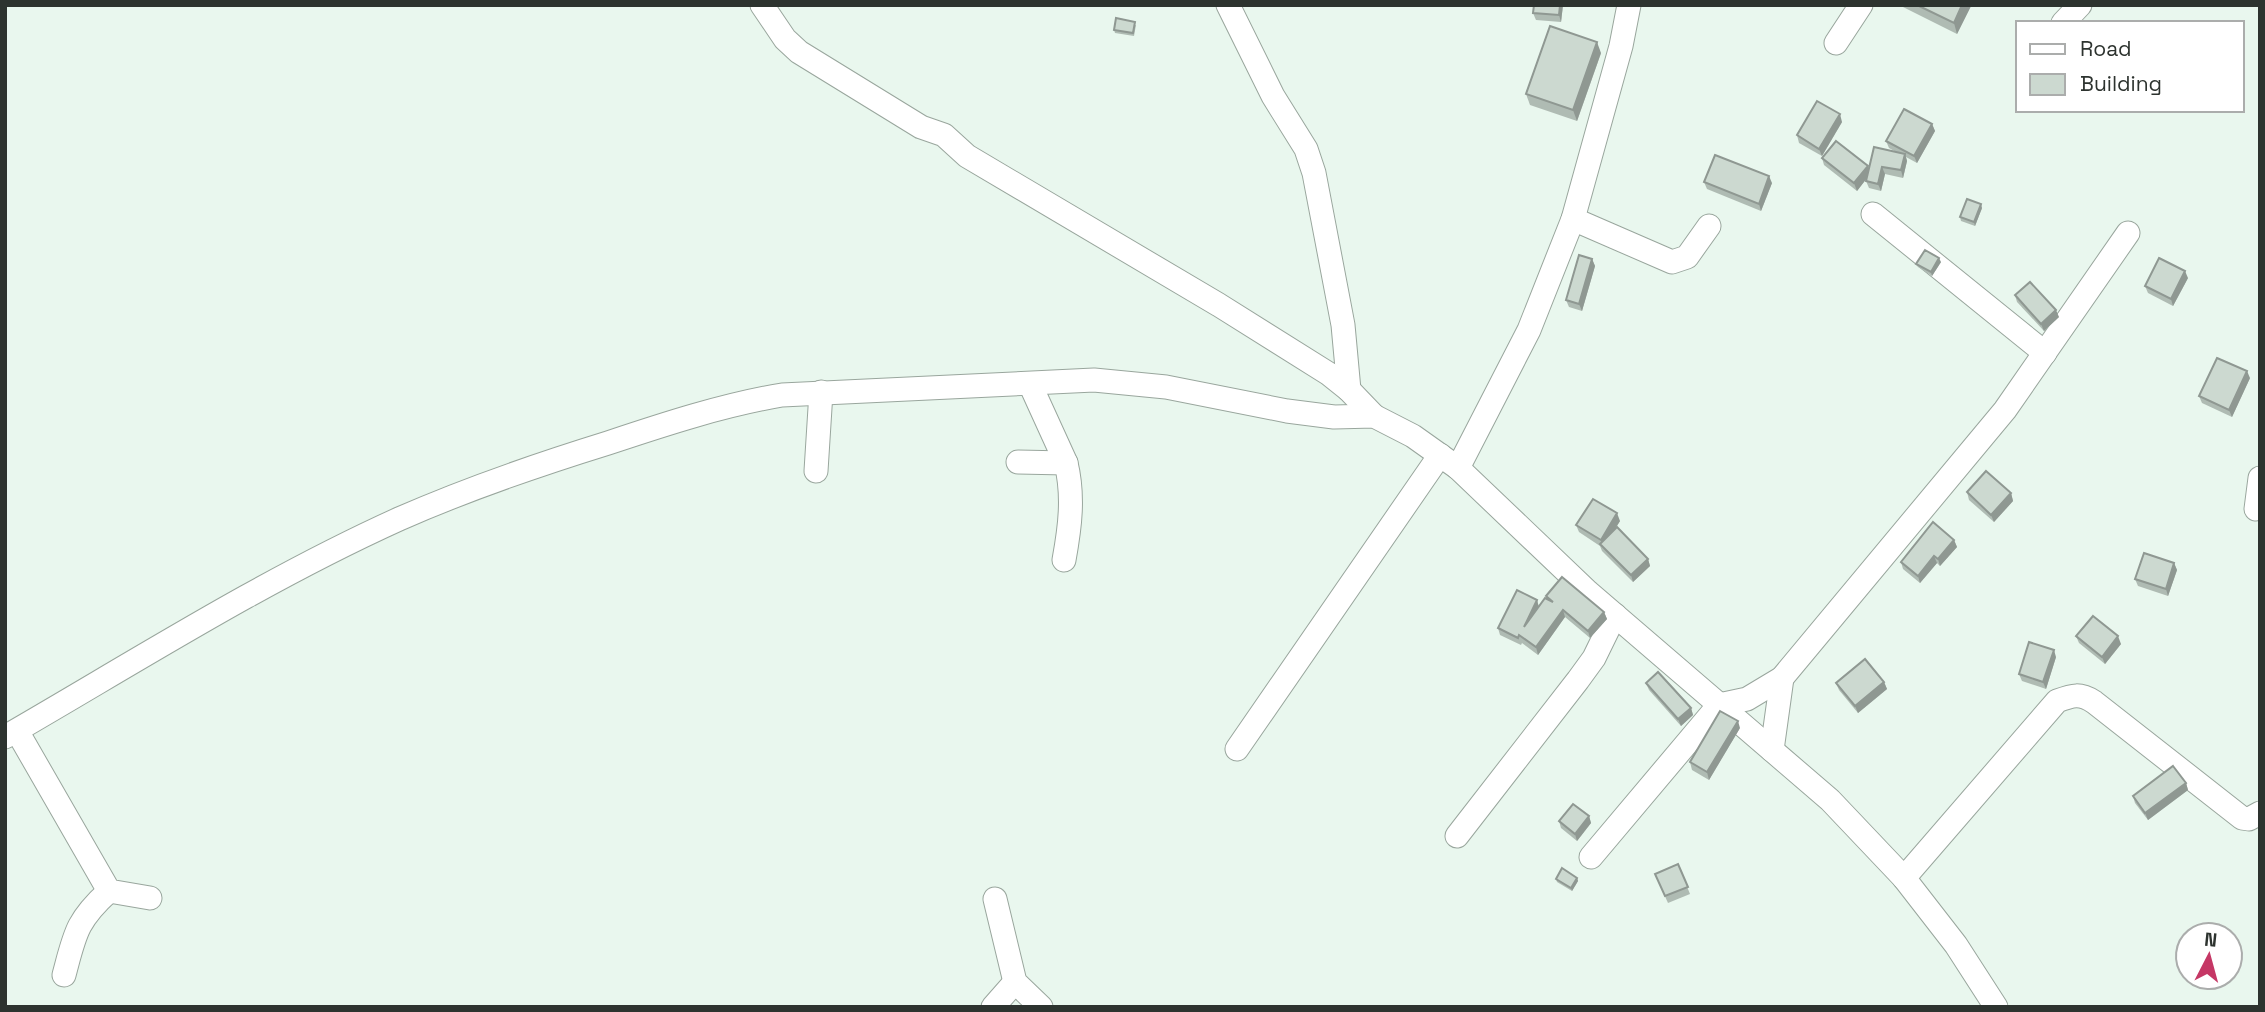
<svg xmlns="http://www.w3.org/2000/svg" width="2265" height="1012" font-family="'Space Grotesk',sans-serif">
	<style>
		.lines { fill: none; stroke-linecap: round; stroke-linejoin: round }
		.minor-casing { stroke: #99a69d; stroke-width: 25 }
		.minor { stroke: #fff; stroke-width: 23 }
		.wall { fill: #afbbb3 }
		.shaded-wall { fill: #8f9892 }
		.building { fill: #ccd9d0; stroke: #8f9892; stroke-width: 2 }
	</style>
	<rect width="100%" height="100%" fill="#e9f7ee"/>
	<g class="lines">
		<g class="minor-casing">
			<g id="minor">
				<polyline points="762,5 785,39 799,52 921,127 944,135 967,156 1219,305 1329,374 1349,390 1374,416"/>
				<polyline points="1228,5 1273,96 1306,149 1314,173 1343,325 1349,390"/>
				<polyline points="2063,23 2080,5"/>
				<polyline points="1836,43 1861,5"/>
				<polyline points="1873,214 2045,353"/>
				<polyline points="1573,219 1672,262 1687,257 1709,226"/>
				<path d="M1030,384L1066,463C1074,496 1070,527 1064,560"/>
				<polyline points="1018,462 1066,463"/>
				<polyline points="1458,468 1529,330 1573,219 1621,46 1629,5"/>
				<polyline points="816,471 821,392"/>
				<polyline points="2256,509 2260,478"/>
				<polyline points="17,731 109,891 150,898"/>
				<path d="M5,737C135,662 262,581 399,519C467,489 537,465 608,443C665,424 723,405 782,395L1094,380L1166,387L1287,411L1334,417L1374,416L1413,436L1458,468L1588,592L1830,800L1904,878L1956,945L1996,1007"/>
				<polyline points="1237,749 1440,455"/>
				<polyline points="1772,750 1782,678"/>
				<polyline points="1457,836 1578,680 1594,658 1615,615"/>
				<polyline points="1591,857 1719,705 1747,699 1782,678 2005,410 2128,233"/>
				<path d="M1904,878L2057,701C2073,695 2080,693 2094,702L2242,818L2249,819L2260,813"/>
				<polyline points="995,899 1015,982 1041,1007"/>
				<path d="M64,975C75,934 76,921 109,891"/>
				<polyline points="993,1007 1015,982"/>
			</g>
		</g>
		<use href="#minor" class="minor"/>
	</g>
	<g class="wall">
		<polygon points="1534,5 1563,5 1561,22 1536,20 1533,13"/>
		<polygon points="1899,5 1971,5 1971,6 1957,34"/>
		<polygon points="1136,25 1134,36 1115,33 1114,30"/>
		<polygon points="1601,53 1577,121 1530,105 1526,94"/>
		<polygon points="1842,122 1822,156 1799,143 1797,135"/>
		<polygon points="1932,124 1935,131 1917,163 1906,157 1907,161 1903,178 1885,174 1881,191 1869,188 1866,181 1866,179 1857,191 1824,165 1822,158 1869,168 1896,152 1889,148 1886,141"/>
		<polygon points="1704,182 1772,183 1761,211 1707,189"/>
		<polygon points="1982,208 1975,226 1961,221 1960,217"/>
		<polygon points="1592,259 1595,266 1582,311 1569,307 1566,300"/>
		<polygon points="1941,262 1932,276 1918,267 1916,264"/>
		<polygon points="2188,278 2173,306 2148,293 2145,286"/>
		<polygon points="2015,295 2059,317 2044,331 2017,302"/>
		<polygon points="2250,378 2232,417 2202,403 2199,396"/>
		<polygon points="1967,492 2011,493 2013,501 1994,522 1969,500"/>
		<polygon points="1620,521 1614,531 1648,559 1650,566 1633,582 1602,551 1600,546 1579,532 1576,525"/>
		<polygon points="1954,540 1957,547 1940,566 1937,563 1920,583 1903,569 1901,562"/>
		<polygon points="2174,563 2177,570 2168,596 2138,586 2135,579"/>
		<polygon points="1546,596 1604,612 1607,619 1590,638 1565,617 1538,655 1522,643 1521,645 1500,635 1498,628 1537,600 1539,607 1547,599"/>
		<polygon points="2076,636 2121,644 2105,664 2079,643"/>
		<polygon points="2056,657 2046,689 2022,681 2019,674"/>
		<polygon points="1884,682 1887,689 1858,713 1839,690 1836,683"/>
		<polygon points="1646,683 1691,708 1693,715 1681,726 1649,690"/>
		<polygon points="1740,728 1709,780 1692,770 1690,762"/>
		<polygon points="2186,783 2188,790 2148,820 2135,803 2133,796"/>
		<polygon points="1589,816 1591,823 1577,841 1561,828 1559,821"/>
		<polygon points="1678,864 1690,894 1668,903 1655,874"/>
		<polygon points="1577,878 1578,881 1572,891 1557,882 1556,879"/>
	</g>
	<g class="shaded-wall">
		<polygon points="1560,5 1563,5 1561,22 1559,15"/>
		<polygon points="1962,5 1971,5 1971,6 1957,34 1954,23"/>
		<polygon points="1597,42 1601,53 1577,121 1573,110"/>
		<polygon points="1840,114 1842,122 1822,156 1819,149"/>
		<polygon points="1932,124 1935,131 1917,163 1914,156"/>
		<polygon points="1905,154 1907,161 1903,178 1901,170"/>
		<polygon points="1868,166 1871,173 1857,191 1854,183"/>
		<polygon points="1882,167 1885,174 1881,191 1878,184"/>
		<polygon points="1769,176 1772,183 1761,211 1759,204"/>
		<polygon points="1981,204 1982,208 1975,226 1974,222"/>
		<polygon points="1939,258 1941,262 1932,276 1931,272"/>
		<polygon points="1592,259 1595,266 1582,311 1579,304"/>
		<polygon points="2185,271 2188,278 2173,306 2171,299"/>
		<polygon points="2056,310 2059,317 2044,331 2041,324"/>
		<polygon points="2247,371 2250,378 2232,417 2229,410"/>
		<polygon points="2011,493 2013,501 1994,522 1991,515"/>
		<polygon points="1617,513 1620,521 1603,547 1601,540"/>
		<polygon points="1954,540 1957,547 1940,566 1938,559"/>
		<polygon points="1934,556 1937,563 1920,583 1918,576"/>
		<polygon points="1648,559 1650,566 1633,582 1631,575"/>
		<polygon points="2174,563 2177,570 2168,596 2166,589"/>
		<polygon points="1537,600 1539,608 1524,627"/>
		<polygon points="1563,610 1565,617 1538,655 1536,647"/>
		<polygon points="1604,612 1607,619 1590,638 1588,631"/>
		<polygon points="2118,636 2121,644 2105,664 2102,657"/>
		<polygon points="2054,650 2056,657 2046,689 2043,682"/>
		<polygon points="1884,682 1887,689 1858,713 1855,706"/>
		<polygon points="1691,708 1693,715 1681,726 1678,719"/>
		<polygon points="1738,721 1740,728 1709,780 1707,772"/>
		<polygon points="2186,783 2188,790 2148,820 2145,813"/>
		<polygon points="1589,816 1591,823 1577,841 1575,834"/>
		<polygon points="1577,878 1578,881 1572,891 1571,888"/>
	</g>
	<g class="building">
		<polygon points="1534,5 1560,5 1559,15 1533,13"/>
		<polygon points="1917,5 1962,5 1954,23"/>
		<polygon points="1116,18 1135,22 1133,33 1114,30"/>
		<polygon points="1550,26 1597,42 1573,110 1526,94"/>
		<polygon points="1817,101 1840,114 1819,149 1797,135"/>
		<polygon points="1904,109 1932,124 1914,156 1886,141"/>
		<polygon points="1836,141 1868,166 1854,183 1822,158"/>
		<polygon points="1874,147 1905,154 1901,170 1882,167 1878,184 1866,181"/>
		<polygon points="1715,155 1769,176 1759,204 1704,182"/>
		<polygon points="1967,199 1981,204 1974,222 1960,217"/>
		<polygon points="1925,250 1939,258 1931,272 1916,264"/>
		<polygon points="1579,255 1592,259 1579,304 1566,300"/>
		<polygon points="2159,258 2185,271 2171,299 2145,286"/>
		<polygon points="2030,282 2056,310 2041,324 2015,295"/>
		<polygon points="2217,358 2247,371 2229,410 2199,396"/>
		<polygon points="1986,471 2011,493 1991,515 1967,492"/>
		<polygon points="1593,499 1617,513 1601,540 1576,525"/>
		<polygon points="1933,522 1954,540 1938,559 1934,556 1918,576 1901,562"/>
		<polygon points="1617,527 1648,559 1631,575 1600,544"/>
		<polygon points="2144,553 2174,563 2166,589 2135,579"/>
		<polygon points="1562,577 1604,612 1588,631 1563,610 1536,647 1519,635 1518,638 1498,628 1517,590 1537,600 1524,627 1545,598 1553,602 1546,596"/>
		<polygon points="2093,616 2118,636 2102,657 2076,636"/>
		<polygon points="2029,642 2054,650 2043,682 2019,674"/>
		<polygon points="1865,659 1884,682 1855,706 1836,683"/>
		<polygon points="1658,672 1691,708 1678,719 1646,683"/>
		<polygon points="1720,711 1738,721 1707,772 1690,762"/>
		<polygon points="2173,766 2186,783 2145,813 2133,796"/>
		<polygon points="1573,804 1589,816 1575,834 1559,821"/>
		<polygon points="1678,864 1688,887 1665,896 1655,874"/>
		<polygon points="1562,868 1577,878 1571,888 1556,879"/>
	</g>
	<rect width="2265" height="1012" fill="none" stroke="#2d332f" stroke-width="14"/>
	<rect x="2016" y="21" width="228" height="91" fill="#ffffff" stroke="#abadac" stroke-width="2"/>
	<rect x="2030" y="44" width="35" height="10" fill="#ffffff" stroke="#abadac" stroke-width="2"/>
	<text x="2080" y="56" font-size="21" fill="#2d332f">Road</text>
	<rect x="2030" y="74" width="35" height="21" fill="#ccd9d0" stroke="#abadac" stroke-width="2"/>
	<text x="2080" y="91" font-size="21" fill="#2d332f">Building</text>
	<g transform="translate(2209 956) rotate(6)"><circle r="33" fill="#ffffff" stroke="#abadac" stroke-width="2"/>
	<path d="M0-5L12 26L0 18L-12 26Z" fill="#c53765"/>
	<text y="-10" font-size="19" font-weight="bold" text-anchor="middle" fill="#2d332f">N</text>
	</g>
</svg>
